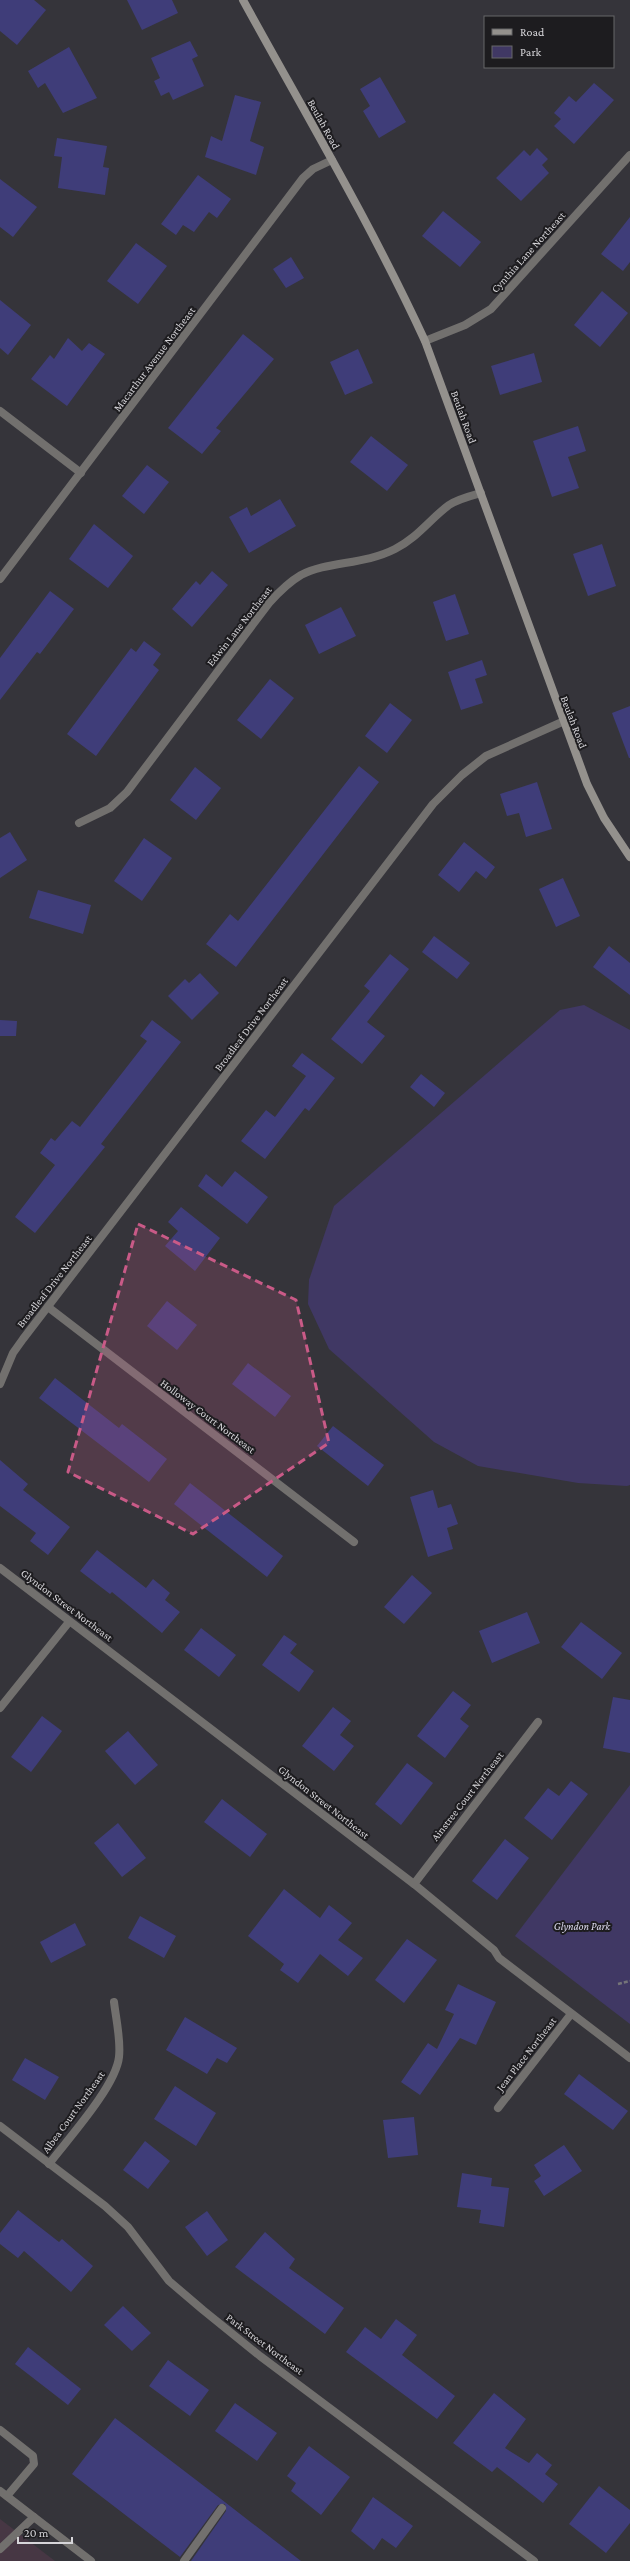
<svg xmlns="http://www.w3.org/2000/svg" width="630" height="2561" font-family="'Crimson Pro',serif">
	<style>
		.commercial { fill: #473744 }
		.green { fill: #403864 }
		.building { fill: #3f3d79 }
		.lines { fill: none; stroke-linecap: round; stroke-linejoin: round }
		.path { stroke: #757479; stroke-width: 2.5; stroke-dasharray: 4 2; stroke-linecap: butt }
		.lane { stroke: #72706e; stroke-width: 8 }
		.street { stroke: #72706e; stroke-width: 8 }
		.secondary { stroke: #94918d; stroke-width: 8 }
		.marked { fill: #c95a87; fill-opacity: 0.2; stroke: #c95a87; stroke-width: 3; stroke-dasharray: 8 5; stroke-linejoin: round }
		.labels { text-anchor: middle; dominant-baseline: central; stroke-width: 4; stroke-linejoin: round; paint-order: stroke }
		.street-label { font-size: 11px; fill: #d6d5d9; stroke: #1d1c1f }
		.park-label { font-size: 11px; font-style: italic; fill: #dedcef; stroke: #1d1c1f }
	</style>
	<rect width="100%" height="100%" fill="#35343a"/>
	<polygon class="commercial" points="0,2519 55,2561 0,2561"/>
	<g class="green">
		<polygon points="584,1005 630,1030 630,1485 627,1486 578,1483 478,1466 434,1442 329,1349 308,1304 309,1280 334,1206 560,1010"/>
		<polygon points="630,1785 630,2024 515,1936"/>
	</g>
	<g class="building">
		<polygon points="0,0 34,0 46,10 17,45 0,31"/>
		<polygon points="127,0 172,0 178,13 142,30"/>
		<polygon points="190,41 198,56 192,59 204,86 173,100 169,92 161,96 154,81 160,78 151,58"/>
		<polygon points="69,47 97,98 63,113 45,83 38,88 28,71"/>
		<polygon points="380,77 406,122 379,138 363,111 370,106 360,89"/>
		<polygon points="594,83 614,100 574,144 554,126 561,119 554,113 569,96 576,102"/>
		<polygon points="235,95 261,102 250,141 264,147 256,175 205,157 211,136 222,141"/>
		<polygon points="57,138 107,146 103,167 109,168 105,195 58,188 62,157 54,156"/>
		<polygon points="537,148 548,159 542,165 549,173 521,201 496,178 524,150 530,156"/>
		<polygon points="198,175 231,199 217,218 209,212 194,232 183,225 176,235 161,224"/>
		<polygon points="0,179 37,207 13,237 0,227"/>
		<polygon points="443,211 481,242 460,267 422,236"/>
		<polygon points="630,217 630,262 623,271 601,254"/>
		<polygon points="136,243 167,266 138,304 107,281"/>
		<polygon points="291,257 304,278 286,288 273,269"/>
		<polygon points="602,291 628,313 600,347 574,325"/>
		<polygon points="0,300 31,325 8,355 0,348"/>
		<polygon points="243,334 274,359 216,428 221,431 202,454 168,428"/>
		<polygon points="68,338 82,351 89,343 105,354 67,406 31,379 50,355 54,359"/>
		<polygon points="358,349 373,383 345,395 330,362"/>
		<polygon points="534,353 542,382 500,395 491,366"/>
		<polygon points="578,426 586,451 568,457 579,488 552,497 533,441"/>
		<polygon points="371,436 408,465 387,491 350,462"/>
		<polygon points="147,465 169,482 144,514 122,496"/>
		<polygon points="280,499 296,526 249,553 229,517 247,507 251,516"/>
		<polygon points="94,524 133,556 108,588 69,559"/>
		<polygon points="602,544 616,586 588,596 573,554"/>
		<polygon points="212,571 228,585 192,627 172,609 196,581 200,585"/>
		<polygon points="50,591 74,609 40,654 37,652 0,700 0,658"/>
		<polygon points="455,594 469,634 446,641 433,602"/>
		<polygon points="341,607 356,636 319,654 305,625"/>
		<polygon points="144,641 161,654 153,665 159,670 96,756 67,734 131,648 136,652"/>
		<polygon points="482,660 487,675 475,679 483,703 461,710 448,672"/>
		<polygon points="270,679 294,698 261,739 237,720"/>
		<polygon points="390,703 412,720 387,753 365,736"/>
		<polygon points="630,706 630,758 629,758 612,713"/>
		<polygon points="359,766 379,782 236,967 206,944 230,914 238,921"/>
		<polygon points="195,767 221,788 196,820 170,800"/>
		<polygon points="537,782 552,829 526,837 519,813 507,816 500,794"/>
		<polygon points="10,832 27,860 0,878 0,838"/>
		<polygon points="144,838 172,858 142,901 114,881"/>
		<polygon points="464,842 495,867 486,879 476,871 459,892 438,875"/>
		<polygon points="563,878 580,916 556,927 539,889"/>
		<polygon points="38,890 91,905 83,934 29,918"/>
		<polygon points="434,936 470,963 457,979 422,952"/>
		<polygon points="609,946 630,963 630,995 593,967"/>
		<polygon points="390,954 409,969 367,1022 385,1036 362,1064 331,1039 370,991 364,986"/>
		<polygon points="200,973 219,993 192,1020 168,996 185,979 189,983"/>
		<polygon points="0,1020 17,1021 16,1036 0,1036"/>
		<polygon points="152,1020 181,1042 101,1144 105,1147 35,1233 15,1217 55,1165 40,1153 51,1138 55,1141 72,1121 80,1127 147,1041 140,1036"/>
		<polygon points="302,1053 335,1078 309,1111 305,1108 265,1159 241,1141 266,1110 275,1117 306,1076 292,1066"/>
		<polygon points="421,1074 445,1093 434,1107 410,1087"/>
		<polygon points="235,1171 268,1197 247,1224 198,1186 206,1174 222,1187"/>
		<polygon points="181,1207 220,1238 195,1271 165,1246 178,1231 168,1222"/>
		<polygon points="167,1301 197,1325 177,1350 147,1326"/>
		<polygon points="248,1363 291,1396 275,1417 232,1384"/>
		<polygon points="55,1378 119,1428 122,1424 167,1459 149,1482 39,1398"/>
		<polygon points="333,1426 384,1465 368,1486 317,1446"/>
		<polygon points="0,1460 28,1484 23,1490 70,1527 48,1555 30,1541 36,1533 0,1506"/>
		<polygon points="190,1483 283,1556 267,1577 174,1504"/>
		<polygon points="433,1490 438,1508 451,1504 458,1524 447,1528 453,1549 428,1557 410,1497"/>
		<polygon points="97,1550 146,1588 153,1579 170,1593 165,1600 180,1612 162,1633 112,1592 110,1594 80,1571"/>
		<polygon points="412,1575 432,1593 404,1624 384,1607"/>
		<polygon points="527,1612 540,1643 492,1663 479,1631"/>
		<polygon points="581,1622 622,1653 602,1679 561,1647"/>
		<polygon points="201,1628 236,1655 219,1677 184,1650"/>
		<polygon points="284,1635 297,1644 290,1653 314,1671 299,1692 262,1665"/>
		<polygon points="453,1691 471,1705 460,1719 469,1726 445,1758 417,1736"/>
		<polygon points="613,1697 630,1700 630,1753 603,1748"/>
		<polygon points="333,1707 351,1721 340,1735 354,1746 334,1771 302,1746"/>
		<polygon points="42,1716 62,1731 31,1772 11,1757"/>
		<polygon points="128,1731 158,1765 135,1785 105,1751"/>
		<polygon points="407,1763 433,1783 401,1825 375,1804"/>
		<polygon points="571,1781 588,1794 552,1840 524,1818 548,1788 559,1796"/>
		<polygon points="222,1799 267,1834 250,1857 204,1822"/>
		<polygon points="118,1823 146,1858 122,1877 94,1843"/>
		<polygon points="505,1839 529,1858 497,1900 472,1881"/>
		<polygon points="284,1889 320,1918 329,1905 352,1923 338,1940 363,1958 348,1976 320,1954 298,1983 280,1970 284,1964 248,1936"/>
		<polygon points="140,1916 176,1936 164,1958 128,1938"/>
		<polygon points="75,1923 86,1945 51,1963 40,1942"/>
		<polygon points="407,1939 437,1960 404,2003 375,1980"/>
		<polygon points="458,1984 496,2002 476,2045 460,2038 420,2095 401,2082 428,2043 437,2049 454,2014 445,2010"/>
		<polygon points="185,2017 237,2048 227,2063 217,2058 207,2074 166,2050"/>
		<polygon points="25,2058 59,2077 45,2100 12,2080"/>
		<polygon points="579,2074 628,2111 613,2130 564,2094"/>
		<polygon points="175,2086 216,2113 196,2146 154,2119"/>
		<polygon points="414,2117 418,2155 388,2158 383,2120"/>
		<polygon points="145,2141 170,2161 148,2189 123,2170"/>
		<polygon points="564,2145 582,2171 544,2196 534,2181 541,2176 534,2165"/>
		<polygon points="462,2173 492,2178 491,2186 509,2188 504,2227 479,2223 481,2210 457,2207"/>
		<polygon points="18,2210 59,2242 62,2239 93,2266 71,2292 24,2251 18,2258 0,2244 0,2233"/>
		<polygon points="207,2211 228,2240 207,2256 185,2227"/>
		<polygon points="265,2232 295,2259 289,2268 344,2308 325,2334 235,2267"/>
		<polygon points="123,2306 151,2333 132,2351 104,2325"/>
		<polygon points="396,2319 417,2335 402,2355 455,2396 437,2419 346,2352 365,2327 381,2339"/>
		<polygon points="28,2347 81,2389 68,2405 15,2364"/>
		<polygon points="168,2360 209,2390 190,2416 149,2386"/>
		<polygon points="494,2393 526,2419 505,2448 529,2463 537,2453 552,2465 545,2474 558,2484 543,2503 497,2467 492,2472 453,2443"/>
		<polygon points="235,2403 277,2433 257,2461 215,2431"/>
		<polygon points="115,2418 221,2499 301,2561 191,2561 226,2511 225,2504 218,2505 180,2557 72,2474"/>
		<polygon points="309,2446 350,2477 321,2515 291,2491 296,2483 287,2476"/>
		<polygon points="599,2486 630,2510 630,2523 606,2553 569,2524"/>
		<polygon points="373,2497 413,2526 396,2548 382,2538 374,2550 351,2531"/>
	</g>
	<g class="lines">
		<polyline class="path" points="618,1984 630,1981"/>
		<g class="lane">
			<polyline points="0,2430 33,2456 34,2464 7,2496"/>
			<polyline points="0,2549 34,2517"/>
			<polyline points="184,2561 222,2508"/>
		</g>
		<g class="street">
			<polyline points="425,341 465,325 491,309 630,155"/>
			<polyline points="0,411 81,473"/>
			<polyline points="0,579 303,178 313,169 332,160"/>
			<path d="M79,823L110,808L127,792L269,603C278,593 289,582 301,575C328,561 364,565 395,549C417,538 430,519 449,505C458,499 470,496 481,493"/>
			<polyline points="48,1307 354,1542"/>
			<polyline points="0,1384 13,1353 23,1339 433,804 462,775 486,756 562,722"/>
			<polyline points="0,1568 414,1884 494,1950 499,1958 630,2058"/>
			<polyline points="0,1708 69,1622"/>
			<polyline points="414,1884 538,1722"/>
			<polyline points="498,2108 571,2014"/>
			<polyline points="0,2126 105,2206 128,2227 169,2281 203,2310 260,2356 534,2561"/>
			<path d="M49,2164C68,2139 116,2086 119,2057C121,2040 116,2019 114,2002"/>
			<polyline points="0,2491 91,2561"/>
		</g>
		<path class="secondary" d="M243,0C305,113 371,224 425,341L587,784L604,818L630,857"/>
	</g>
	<path class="marked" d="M138,1224L296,1300L329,1443L193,1534L68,1472Z"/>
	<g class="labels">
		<g class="street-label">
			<text transform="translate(324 124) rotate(61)">Beulah Road</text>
			<text transform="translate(528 252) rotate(-48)">Cynthia Lane Northeast</text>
			<text transform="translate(154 359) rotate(-53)">Macarthur Avenue Northeast</text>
			<text transform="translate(464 417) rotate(70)">Beulah Road</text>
			<text transform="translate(239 626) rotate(-52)">Edwin Lane Northeast</text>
			<text transform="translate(574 722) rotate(69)">Beulah Road</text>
			<text transform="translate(251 1024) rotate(-53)">Broadleaf Drive Northeast</text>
			<text transform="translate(54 1281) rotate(-52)">Broadleaf Drive Northeast</text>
			<text transform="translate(208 1416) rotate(37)">Holloway Court Northeast</text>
			<text transform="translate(67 1605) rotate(37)">Glyndon Street Northeast</text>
			<text transform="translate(467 1796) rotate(-52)">Ainstree Court Northeast</text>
			<text transform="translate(324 1802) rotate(38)">Glyndon Street Northeast</text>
			<text transform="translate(526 2054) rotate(-52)">Jean Place Northeast</text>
			<text transform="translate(73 2112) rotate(-54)">Albea Court Northeast</text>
			<text transform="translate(265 2344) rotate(37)">Park Street Northeast</text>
		</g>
		<g class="park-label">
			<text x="582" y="1926">Glyndon Park</text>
		</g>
	</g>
	<rect x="484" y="16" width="130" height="52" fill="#1d1c1f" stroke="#676669"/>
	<rect x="492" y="29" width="20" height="6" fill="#94918d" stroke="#676669"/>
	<text x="520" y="36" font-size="12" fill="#d6d5d9">Road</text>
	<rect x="492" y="46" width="20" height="12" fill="#403864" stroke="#676669"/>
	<text x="520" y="56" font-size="12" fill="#d6d5d9">Park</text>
	<path d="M18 2537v6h54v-6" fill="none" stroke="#d6d5d9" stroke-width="2"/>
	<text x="24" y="2537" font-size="12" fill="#d6d5d9" stroke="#1d1c1f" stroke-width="3" paint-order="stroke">20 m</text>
</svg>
